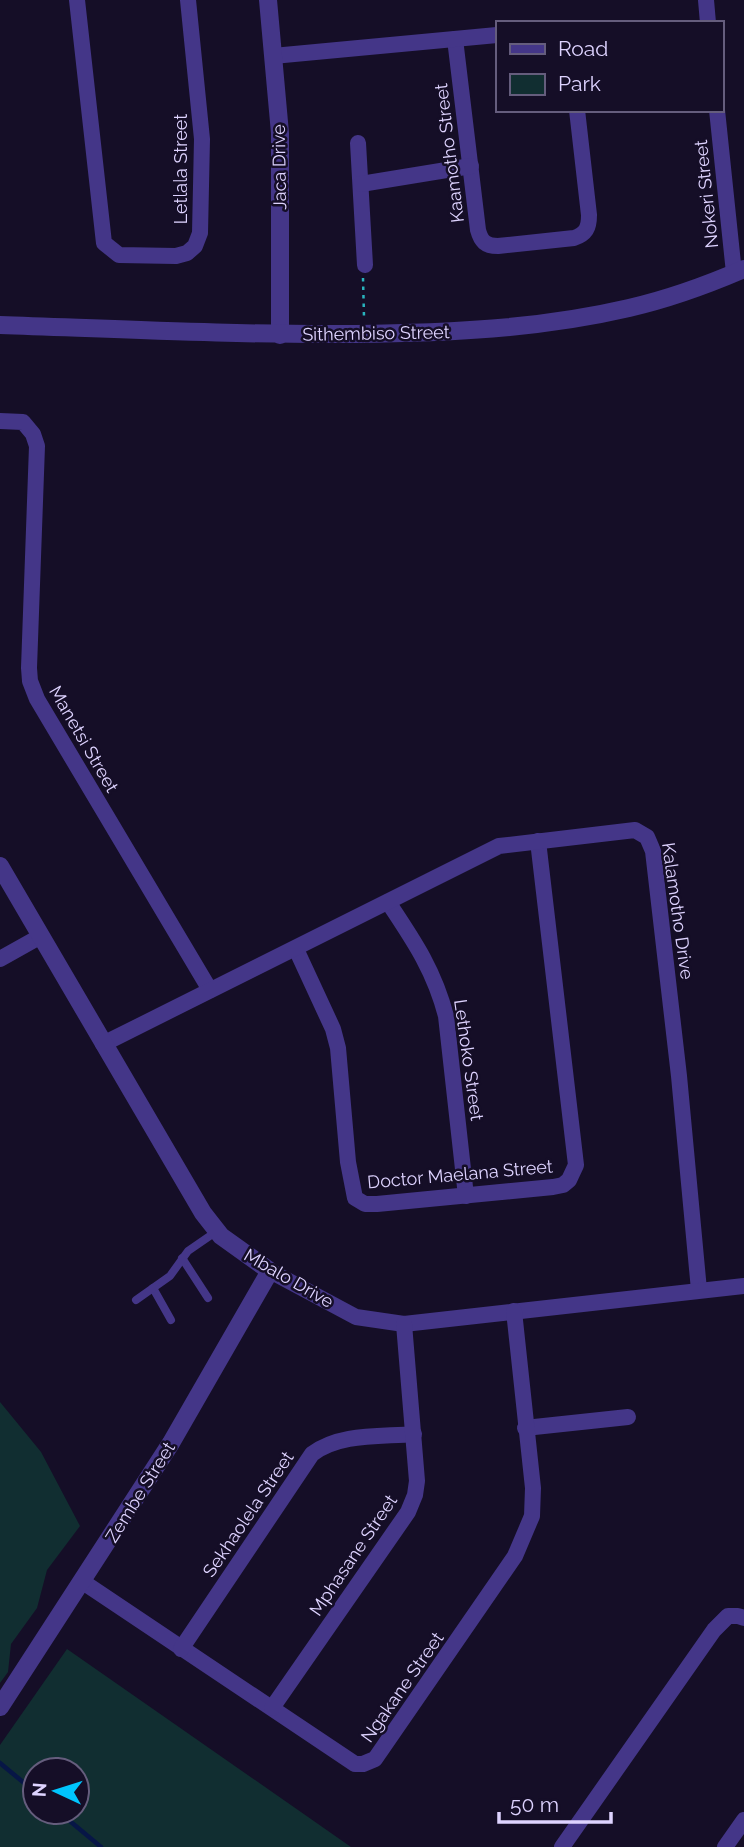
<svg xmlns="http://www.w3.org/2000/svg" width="744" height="1847" font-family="Raleway,sans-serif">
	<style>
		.green { fill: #112e31; fill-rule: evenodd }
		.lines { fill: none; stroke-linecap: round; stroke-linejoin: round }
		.stream { stroke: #071646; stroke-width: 4.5 }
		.path { stroke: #29b4be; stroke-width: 2.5; stroke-dasharray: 3.5 5; stroke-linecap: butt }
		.service { stroke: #443688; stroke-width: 8 }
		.minor { stroke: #443688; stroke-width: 16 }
		.tertiary { stroke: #443688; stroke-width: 18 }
		.labels { text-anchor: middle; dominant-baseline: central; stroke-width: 5; stroke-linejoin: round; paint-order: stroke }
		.street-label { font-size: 18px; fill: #ded3ff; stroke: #150e27 }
	</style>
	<rect width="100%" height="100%" fill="#150e27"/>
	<g class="green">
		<polygon points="0,1402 41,1452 80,1526 47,1570 37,1608 11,1644 8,1672 0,1683"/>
		<path d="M67,1649L351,1847H0V1745ZM35,1770H77V1812H35Z"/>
	</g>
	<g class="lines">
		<g class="stream">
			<polyline points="0,1763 35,1792"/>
			<polyline points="59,1812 101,1847"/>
		</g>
		<polyline class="path" points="363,278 364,317"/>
		<g class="service">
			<polyline points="182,1258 208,1298"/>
			<polyline points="153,1288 171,1320"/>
			<polyline points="136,1300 170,1276 188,1251 217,1231"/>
		</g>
		<g class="minor">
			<polyline points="77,0 104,243 119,255 176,256 187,253 195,246 200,233 202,139 188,0"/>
			<polyline points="706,0 708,23"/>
			<path d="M455,39L478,230C481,241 485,246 498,246L574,238C586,234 589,228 589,215L577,110"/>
			<polyline points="273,56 497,35"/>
			<polyline points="717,110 734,273"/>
			<polyline points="358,143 365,265"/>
			<polyline points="361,184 471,166"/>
			<polyline points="0,421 23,422 33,434 37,446 29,668 30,681 37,699 210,990"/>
			<path d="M388,902C414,941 434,970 446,1016L466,1196"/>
			<polyline points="296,949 333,1029 338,1048 348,1162 355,1198 365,1204 377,1204 553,1187 563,1185 569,1180 576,1165 538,841"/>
			<polyline points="0,959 41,936"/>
			<polyline points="103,1044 499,846 635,830 647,837 653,851 679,1076 699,1290"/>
			<polyline points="270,1271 356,1317 404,1324 744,1286"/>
			<polyline points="525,1428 628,1417"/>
			<polyline points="83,1582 355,1764 363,1764 375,1759 515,1556 532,1516 533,1488 514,1311"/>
			<path d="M181,1649L312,1454C340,1433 380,1437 414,1434"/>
			<polyline points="272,1708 408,1512 415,1495 417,1481 404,1324"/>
			<polyline points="562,1847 714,1630 728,1616 738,1616 744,1618"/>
			<polyline points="725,1847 744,1820"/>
		</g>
		<g class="tertiary">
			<polyline points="268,0 280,133 280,335"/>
			<path d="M0,325C118,329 237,335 355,334C446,333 539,329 629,308C668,299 707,285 744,269"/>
			<polyline points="0,866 203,1213 221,1236 270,1271 171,1443 0,1707"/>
		</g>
	</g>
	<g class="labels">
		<g class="street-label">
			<text transform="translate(449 153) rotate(-97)">Kaamotho Street</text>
			<text transform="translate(279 167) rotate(-91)">Jaca Drive</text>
			<text transform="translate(180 169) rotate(-90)">Letlala Street</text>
			<text transform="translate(706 194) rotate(-96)">Nokeri Street</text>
			<text transform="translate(376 333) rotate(-1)">Sithembiso Street</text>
			<text transform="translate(84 739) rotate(60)">Manetsi Street</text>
			<text transform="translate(678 911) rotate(82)">Kalamotho Drive</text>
			<text transform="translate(469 1060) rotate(82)">Lethoko Street</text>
			<text transform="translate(460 1174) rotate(-5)">Doctor Maelana Street</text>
			<text transform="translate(289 1278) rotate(30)">Mbalo Drive</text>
			<text transform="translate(140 1492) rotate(-58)">Zembe Street</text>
			<text transform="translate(248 1514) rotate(-56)">Sekhaolela Street</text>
			<text transform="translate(353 1555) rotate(-56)">Mphasane Street</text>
			<text transform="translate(402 1687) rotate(-55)">Ngakane Street</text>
		</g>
	</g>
	<rect x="496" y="21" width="228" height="91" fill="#150e27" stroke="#655d7d" stroke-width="2"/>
	<rect x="510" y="44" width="35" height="10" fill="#443688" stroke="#655d7d" stroke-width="2"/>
	<text x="558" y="56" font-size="21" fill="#ded3ff">Road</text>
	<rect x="510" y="74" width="35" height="21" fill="#112e31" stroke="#655d7d" stroke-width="2"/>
	<text x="558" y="91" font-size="21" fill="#ded3ff">Park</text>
	<g transform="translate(56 1791) rotate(274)"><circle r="33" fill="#150e27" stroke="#655d7d" stroke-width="2"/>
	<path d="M0-5L12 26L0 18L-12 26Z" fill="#00c5fe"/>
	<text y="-10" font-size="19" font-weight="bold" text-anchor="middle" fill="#ded3ff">N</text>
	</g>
	<path d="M499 1812v10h112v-10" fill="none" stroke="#ded3ff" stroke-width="3.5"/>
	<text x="510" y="1812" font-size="21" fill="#ded3ff" stroke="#150e27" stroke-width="5" paint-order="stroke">50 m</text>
</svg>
